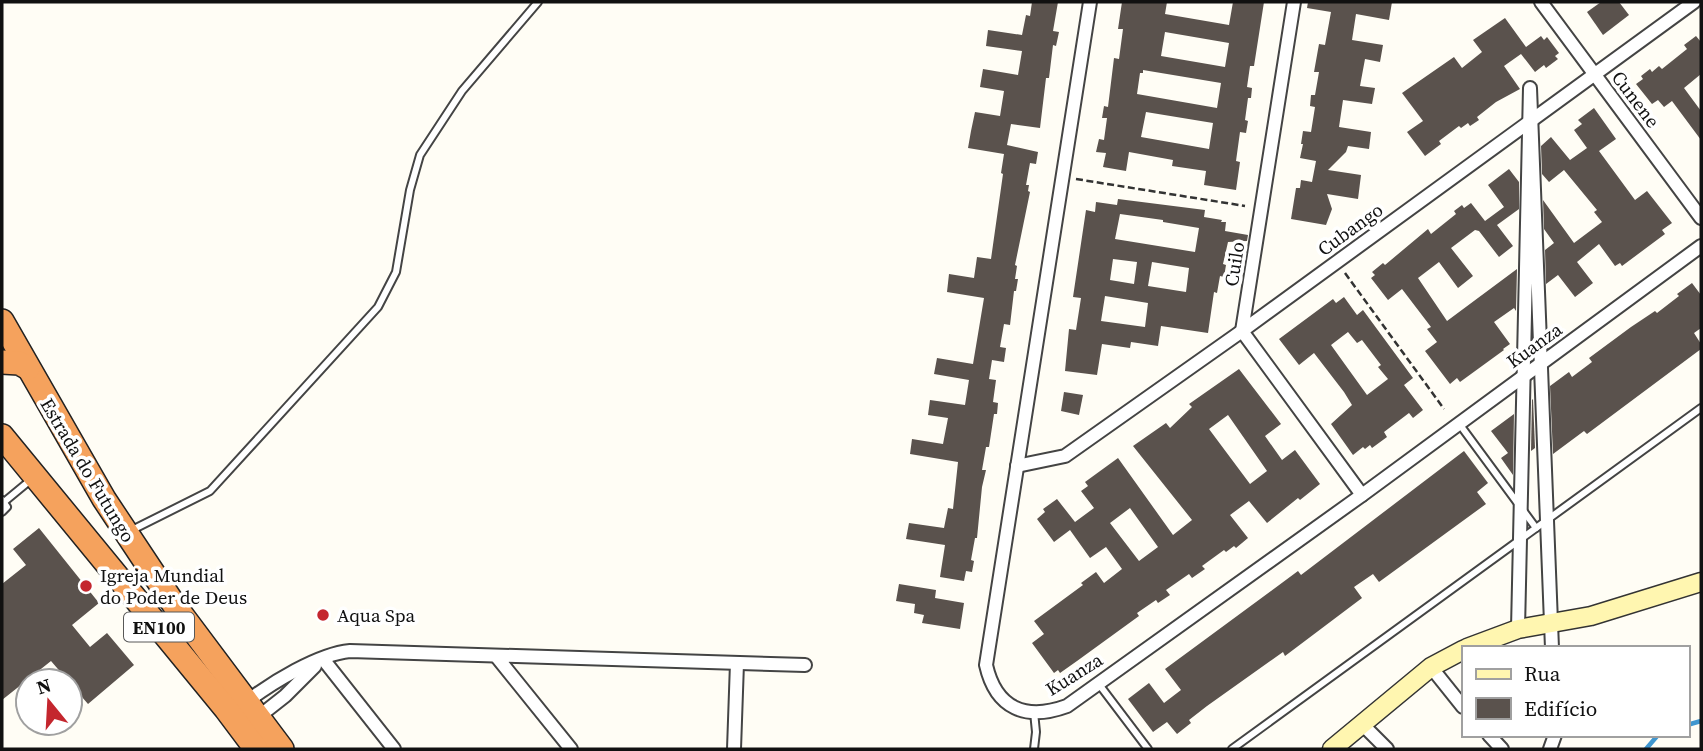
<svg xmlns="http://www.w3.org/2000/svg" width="1703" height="751" font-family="'Source Serif 4',serif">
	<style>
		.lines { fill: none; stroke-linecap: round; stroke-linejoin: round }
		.stream { stroke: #3f96cf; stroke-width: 4.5 }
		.building { fill: #5a524d; fill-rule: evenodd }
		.lane-casing { stroke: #444; stroke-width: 10 }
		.street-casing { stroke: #444; stroke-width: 16 }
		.secondary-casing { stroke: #333; stroke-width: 21 }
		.highway-casing { stroke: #222; stroke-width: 26 }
		.path { stroke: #333; stroke-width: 2.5; stroke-dasharray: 7 3.5; stroke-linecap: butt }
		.lane { stroke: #fff; stroke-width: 6 }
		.street { stroke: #fff; stroke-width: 12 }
		.secondary { stroke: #fff6b0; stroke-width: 18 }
		.highway { stroke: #f5a25d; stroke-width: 23 }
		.poi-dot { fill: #c4262e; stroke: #fff; stroke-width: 2.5 }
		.labels { text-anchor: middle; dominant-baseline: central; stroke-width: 7; stroke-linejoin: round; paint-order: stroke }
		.shield { fill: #fff; stroke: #585858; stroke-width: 2 }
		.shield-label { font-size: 18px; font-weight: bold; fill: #111 }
		.street-label { font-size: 19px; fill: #111; stroke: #fff }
		.poi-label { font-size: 19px; fill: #111; stroke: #fff; text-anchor: start }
	</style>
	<rect width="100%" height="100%" fill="#fffdf5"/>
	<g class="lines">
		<g class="stream">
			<polyline points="1687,725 1701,721"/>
			<polyline points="1646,749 1658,735"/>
		</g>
	</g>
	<g class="building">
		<polygon points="1032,2 1058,2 1053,31 1059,32 1056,46 1053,45 1049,78 1046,78 1040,128 1011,124 1007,145 1038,152 1036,164 1030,163 1026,185 1029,185 1028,191 1030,192 1015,265 1017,266 1015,279 1018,279 1016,291 1014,291 1010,325 1004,324 1000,347 1006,348 1004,362 992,360 989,379 996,380 993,402 998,403 997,414 994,414 989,447 986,447 982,470 986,470 982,487 977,538 975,538 971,560 974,561 972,572 966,571 964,581 940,577 945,545 906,539 909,523 944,528 948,508 953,509 958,462 910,454 912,439 943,444 948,418 928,415 930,400 965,405 969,380 934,374 937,358 973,364 984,298 947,292 949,274 974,278 977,257 991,259 1003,174 1001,173 1004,154 968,148 971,131 975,112 1000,116 1004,91 980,87 983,69 1018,75 1022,51 986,46 988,30 1022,35 1026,15 1030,16"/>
		<path d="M1122,2H1167L1165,14L1229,25L1233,2H1264L1254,66H1250L1247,87L1252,88L1251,98H1248L1245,120L1248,121L1246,133L1240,132L1236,161L1240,162L1236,190L1204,185L1206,171L1172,166L1173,160L1129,152L1126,171L1103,167L1106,153L1096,152L1099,139L1104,140L1107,118H1102L1104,106L1108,107L1114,58L1119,59L1123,29H1118ZM1165,32L1229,43L1225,67L1161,56ZM1143,70L1221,83L1217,108L1137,94L1140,73H1143ZM1146,112L1213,123L1209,149L1141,137Z"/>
		<polygon points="1308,2 1392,2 1389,20 1356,14 1352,40 1383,45 1380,62 1365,59 1360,86 1375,88 1372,104 1343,100 1339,127 1371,132 1369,149 1348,146 1346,152 1328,170 1361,175 1358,199 1327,194 1332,209 1326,225 1291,219 1296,188 1300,188 1301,180 1312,182 1316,161 1300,158 1303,144 1301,144 1303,131 1311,132 1315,107 1310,106 1311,95 1315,95 1319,72 1314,72 1319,44 1325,45 1331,12 1307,8"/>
		<polygon points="1601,2 1619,2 1629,15 1603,35 1587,12"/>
		<polygon points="1505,18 1526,47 1541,36 1544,40 1547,37 1559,53 1555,56 1558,59 1546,68 1544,65 1535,72 1521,54 1504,66 1520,89 1496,102 1477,117 1479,120 1470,126 1468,123 1461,128 1459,126 1439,141 1441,144 1425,156 1407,132 1423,121 1402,93 1454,57 1462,68 1482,52 1473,40"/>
		<polygon points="1696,36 1701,42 1701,74 1684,88 1701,111 1701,140 1672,101 1664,107 1658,100 1652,104 1636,84 1643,79 1641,76 1650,69 1652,72 1659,66 1662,69 1687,49 1684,45"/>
		<polygon points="1594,108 1616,139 1599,151 1635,200 1647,191 1672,223 1662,230 1665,234 1622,266 1620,263 1615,266 1599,244 1577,262 1593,283 1575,297 1558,275 1546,284 1545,250 1554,243 1544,229 1543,200 1574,243 1602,222 1594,212 1597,210 1564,170 1549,182 1542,174 1541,146 1551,137 1570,160 1587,148 1574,130 1582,124 1578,120"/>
		<polygon points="1509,169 1519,182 1519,209 1497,225 1513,246 1499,257 1479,231 1475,230 1451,248 1473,276 1458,288 1439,262 1418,278 1447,321 1517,269 1516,311 1514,308 1494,322 1510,344 1503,349 1504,350 1460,382 1457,378 1450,384 1425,351 1437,342 1427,329 1431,327 1402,289 1388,300 1371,278 1375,275 1372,272 1383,263 1385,265 1428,229 1431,234 1456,214 1454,211 1462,205 1464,208 1471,203 1485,221 1504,207 1488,185"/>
		<path d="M1118,199L1205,210L1204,217L1222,220L1221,222H1226L1225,231L1248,235L1247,241L1228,242L1223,264L1226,265L1224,277L1220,276L1217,293L1214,292L1208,333L1161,326L1158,346L1131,342L1130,348L1102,344L1097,375L1065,371L1069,329L1076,330L1081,298L1073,297L1086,210L1095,212L1096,202L1117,205ZM1120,214L1163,220V222L1199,228L1195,252L1115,239ZM1113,259L1137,262L1134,284L1110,280ZM1152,262L1189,268L1186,292L1148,286ZM1105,296L1148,303L1145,327L1101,321Z"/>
		<polygon points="1692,283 1701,295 1701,328 1694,333 1701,344 1701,349 1587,434 1584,431 1553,454 1550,386 1569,372 1572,377 1592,362 1589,358 1631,327 1655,311 1657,313 1679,296 1677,294"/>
		<path d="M1344,297L1357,315L1363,310L1413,378L1404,385L1423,410L1413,418L1409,413L1384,432L1387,437L1372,448L1370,445L1365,449L1363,447L1353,455L1331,424L1352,405L1344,392L1314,353L1299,365L1279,339L1333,299L1336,303ZM1348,332L1357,343L1362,340L1381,365L1378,367L1388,379L1367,395L1331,345Z"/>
		<path d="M1239,369L1281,424L1265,436L1282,460L1295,450L1320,484L1300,500L1298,498L1267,523L1249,501L1230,515L1248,538L1236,548L1234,546L1226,552L1224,550L1202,566L1205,569L1192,578L1189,574L1166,590L1170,595L1158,603L1156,600L1137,613L1139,616L1077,661L1060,673L1058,670L1054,673L1032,643L1044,634L1034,621L1083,585L1081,583L1096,572L1104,583L1122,569L1106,547L1090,558L1070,530L1054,542L1037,519L1045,512L1043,509L1057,499L1075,522L1094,508L1081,491L1088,486L1085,482L1118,458L1173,535L1192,520L1133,446L1166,423L1170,428L1192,407L1189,404ZM1228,415L1267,471L1250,484L1209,429ZM1130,508L1158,547L1139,561L1110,523Z"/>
		<polygon points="1064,392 1083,395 1079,415 1061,411"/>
		<polygon points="1533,399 1535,448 1531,451 1532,400"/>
		<polygon points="1514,414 1513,475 1501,458 1508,453 1491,431"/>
		<polygon points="1464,451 1488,483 1477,492 1486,504 1379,582 1373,574 1354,587 1362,598 1285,656 1283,652 1207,706 1189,720 1191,723 1177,734 1167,722 1153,732 1128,699 1149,683 1164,703 1181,690 1165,669 1298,571 1301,575"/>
		<polygon points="39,528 99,603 72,625 90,647 107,633 134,665 88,704 51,661 2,700 2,584 26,565 13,549"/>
		<polygon points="899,584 936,590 935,598 964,603 960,629 922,623 924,615 914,613 915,604 896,601"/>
	</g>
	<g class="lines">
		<g class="lane-casing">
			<g id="lane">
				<polyline points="1463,429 1536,528"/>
				<polyline points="4,502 33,478"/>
				<polyline points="2,512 7,507 2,500"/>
				<polyline points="130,531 210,491 378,307 396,272 410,190 420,155 462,91 538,2"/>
				<polyline points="1098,683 1148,749"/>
				<polyline points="1034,712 1036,732 1034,749"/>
				<polyline points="1232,749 1701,408"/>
			</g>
		</g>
		<g class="street-casing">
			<g id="street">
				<path d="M1090,2L986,665C996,709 1026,721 1067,706L1362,495L1701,246"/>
				<polyline points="1294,2 1242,331 1362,495"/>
				<polyline points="1541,2 1701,218"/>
				<polyline points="1017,466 1065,456 1242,331 1694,2"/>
				<polyline points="1518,629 1530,88 1552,648"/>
				<polyline points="496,656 571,749"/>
				<polyline points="323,659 394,749"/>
				<polyline points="1431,667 1463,707"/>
				<path d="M245,703C271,683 318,654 350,651L805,665"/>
				<polyline points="257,718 285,696 315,666"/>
				<polyline points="1361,723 1387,749"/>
				<polyline points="1489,735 1502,749"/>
				<polyline points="734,749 737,663"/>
				<polyline points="1550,749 1555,735"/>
			</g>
		</g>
		<g class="secondary-casing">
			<g id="secondary">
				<polyline points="1467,648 1518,629 1591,616 1701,582"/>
				<polyline points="1332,749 1431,667 1463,650"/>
			</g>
		</g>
		<g class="highway-casing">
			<g id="highway">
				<polyline points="2,321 104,499 175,606 282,749"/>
				<polyline points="2,362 19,363 28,368"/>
				<polyline points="2,436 226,709 256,749"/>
			</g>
		</g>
		<g class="path">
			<polyline points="1076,179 1245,206"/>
			<polyline points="1345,273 1444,409"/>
		</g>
		<use href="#lane" class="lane"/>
		<use href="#street" class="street"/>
		<use href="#secondary" class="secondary"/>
		<use href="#highway" class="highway"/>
	</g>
	<g class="poi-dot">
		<circle cx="86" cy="586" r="7"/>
		<circle cx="323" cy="615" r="7"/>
	</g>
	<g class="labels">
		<rect class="shield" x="124" y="612.5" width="70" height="29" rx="5"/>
		<g class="shield-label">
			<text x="159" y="627">EN100</text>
		</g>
		<g class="street-label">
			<text transform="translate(1636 99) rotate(53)">Cunene</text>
			<text transform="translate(1350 229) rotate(-36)">Cubango</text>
			<text transform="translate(1234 264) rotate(-81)">Cuilo</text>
			<text transform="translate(1534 345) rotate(-36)">Kuanza</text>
			<text transform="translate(88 470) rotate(59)">Estrada do Futungo</text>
			<text transform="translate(1074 674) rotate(-32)">Kuanza</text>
		</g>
		<g class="poi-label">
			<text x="100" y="575">Igreja Mundial<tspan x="100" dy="22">do Poder de Deus</tspan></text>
			<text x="337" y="615">Aqua Spa</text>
		</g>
	</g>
	<rect width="1703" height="751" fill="none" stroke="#111111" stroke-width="7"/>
	<rect x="1462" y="646" width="228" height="91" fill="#ffffff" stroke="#a0a0a0" stroke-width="2"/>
	<rect x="1476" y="669" width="35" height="10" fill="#fff6b0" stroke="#a0a0a0" stroke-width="2"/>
	<text x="1524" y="681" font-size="21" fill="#111111">Rua</text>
	<rect x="1476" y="698" width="35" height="21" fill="#5a524d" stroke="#a0a0a0" stroke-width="2"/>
	<text x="1524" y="716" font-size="21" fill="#111111">Edifício</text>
	<g transform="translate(49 702) rotate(342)"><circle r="33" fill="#ffffff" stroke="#a0a0a0" stroke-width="2"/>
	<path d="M0-5L12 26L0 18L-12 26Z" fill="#c4262e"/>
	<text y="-10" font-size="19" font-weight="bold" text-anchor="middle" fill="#111111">N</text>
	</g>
</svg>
